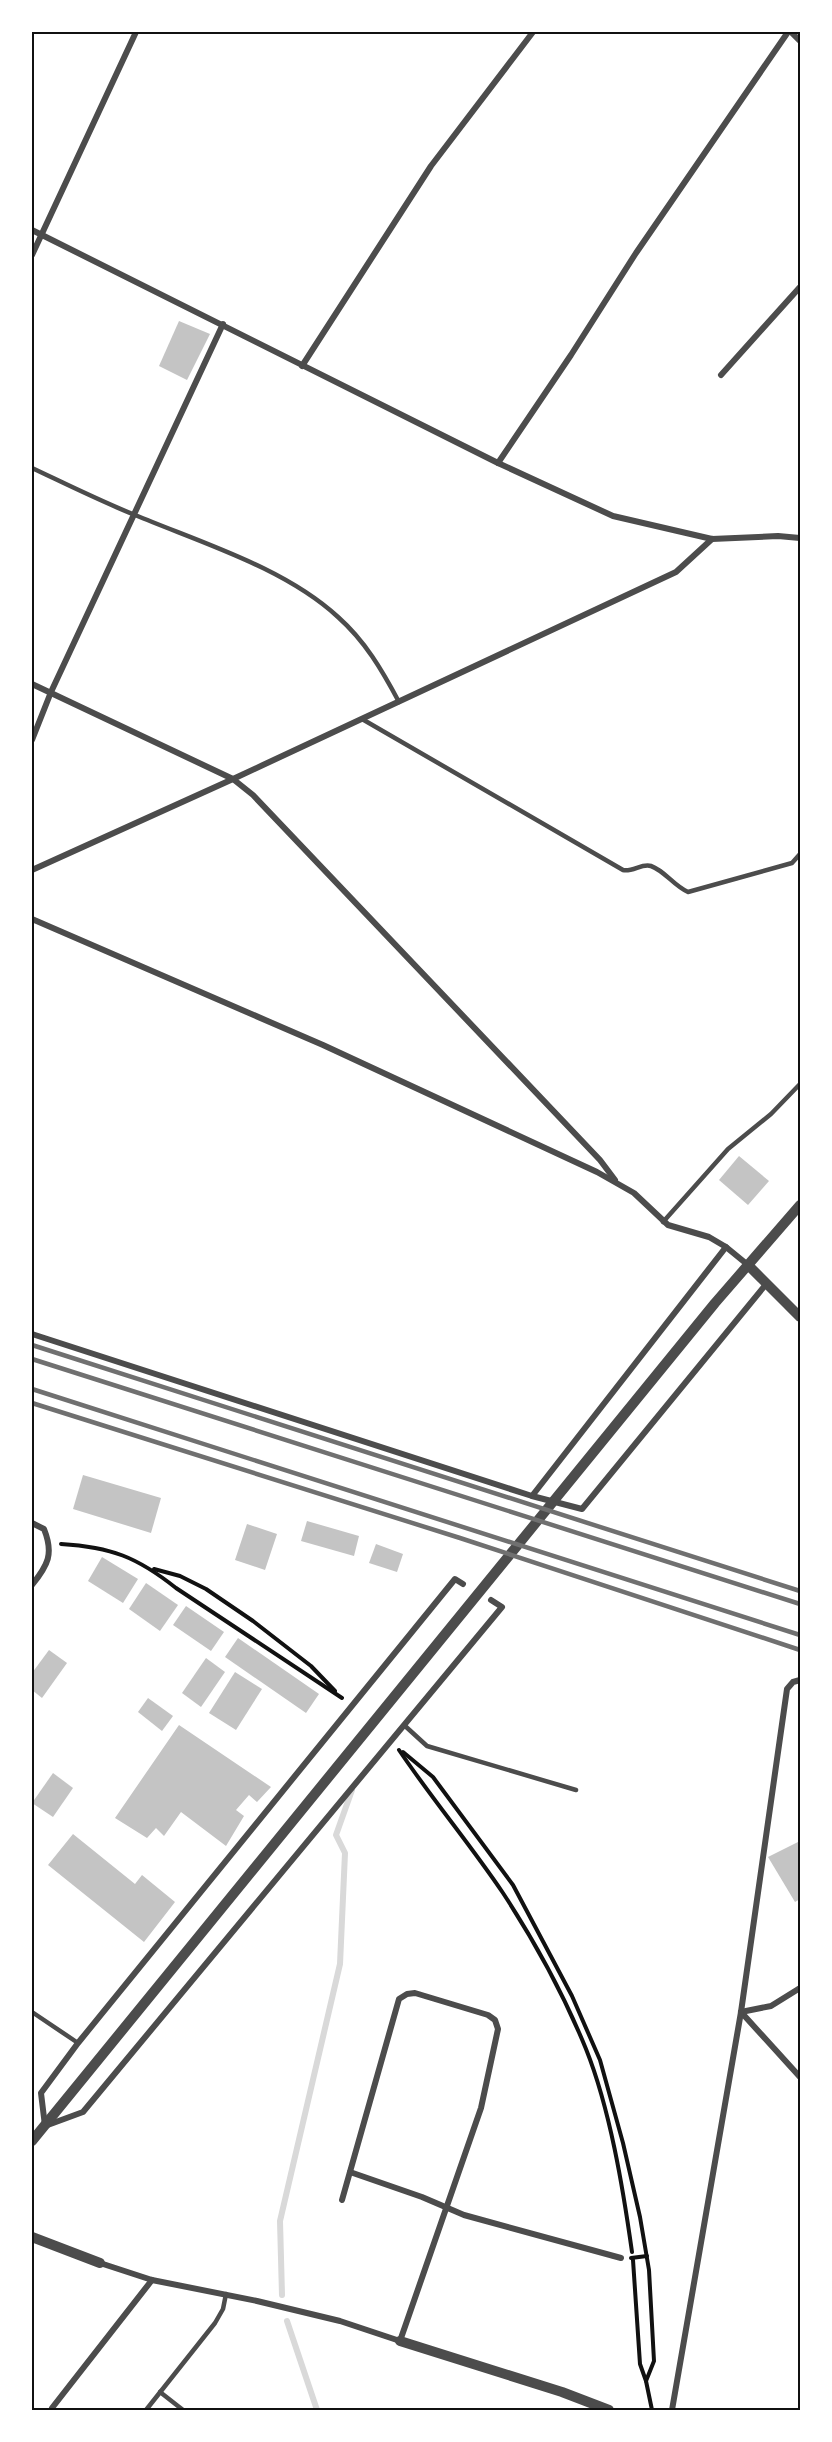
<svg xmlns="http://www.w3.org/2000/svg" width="832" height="2442" font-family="'Sofia Sans Condensed',sans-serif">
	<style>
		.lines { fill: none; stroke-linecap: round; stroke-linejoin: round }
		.stream { stroke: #d9d9d9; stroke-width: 6 }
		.building { fill: #c4c4c4 }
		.path { stroke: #111; stroke-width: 4 }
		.service { stroke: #4c4c4c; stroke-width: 4.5 }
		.minor { stroke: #4c4c4c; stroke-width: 6 }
		.tertiary { stroke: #4c4c4c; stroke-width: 10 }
		.rail { stroke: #707070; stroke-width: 4.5 }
		.neatline { fill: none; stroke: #111; stroke-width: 2 }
	</style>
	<rect width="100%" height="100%" fill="#fff"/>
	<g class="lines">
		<g class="stream">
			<polyline points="282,2295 280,2221 340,1964 345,1853 336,1835 352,1790"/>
			<polyline points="287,2321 317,2410"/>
		</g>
	</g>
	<g class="building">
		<polygon points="179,321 210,334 187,380 159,366"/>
		<polygon points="739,1156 769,1181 748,1205 719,1180"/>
		<polygon points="83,1475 161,1498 151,1533 73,1509"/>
		<polygon points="307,1521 359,1536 354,1556 301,1541"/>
		<polygon points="247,1524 277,1534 265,1570 235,1560"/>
		<polygon points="376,1544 403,1554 397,1572 369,1563"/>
		<polygon points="102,1557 138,1579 123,1603 88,1581"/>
		<polygon points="146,1583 178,1605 160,1631 129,1609"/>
		<polygon points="186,1606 224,1632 211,1651 173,1625"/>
		<polygon points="238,1638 319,1694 306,1713 225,1657"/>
		<polygon points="49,1650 67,1663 42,1698 32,1690 32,1673"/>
		<polygon points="206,1658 225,1672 201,1707 182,1693"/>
		<polygon points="235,1672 262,1689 236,1730 209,1713"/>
		<polygon points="148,1698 173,1716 162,1731 138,1712"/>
		<polygon points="179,1725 271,1787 257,1802 249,1795 236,1810 244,1816 226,1846 181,1812 164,1836 156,1828 147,1838 115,1818"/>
		<polygon points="53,1773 73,1788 53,1817 32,1803"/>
		<polygon points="73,1834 135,1884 142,1875 175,1902 144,1942 48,1865"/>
		<polygon points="800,1841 800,1899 795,1902 768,1857"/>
	</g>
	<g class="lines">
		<g class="path">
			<path d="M61,1544C111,1547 137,1557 176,1588L342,1698"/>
			<polyline points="154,1569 180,1576 206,1589 253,1621 311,1666 335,1691"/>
			<path d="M399,1750C432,1799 470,1844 503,1893C535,1942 564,1995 586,2049C610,2109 623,2188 632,2252"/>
			<polyline points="403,1752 433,1777 513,1885 572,1996 600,2060 623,2143 640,2217 649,2270 654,2361 646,2381"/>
			<polyline points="631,2258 647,2256"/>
			<polyline points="633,2260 640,2364 646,2381 652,2410"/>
		</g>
		<g class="service">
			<path d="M32,468C66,484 100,501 135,515C202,543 285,568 338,617C365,641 382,670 399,702"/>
			<path d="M362,719L623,870C633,872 642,863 651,866C665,871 674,886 688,892L792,863L800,854"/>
			<polyline points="663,1222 728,1149 771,1114 800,1084"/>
			<polyline points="404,1725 427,1746 576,1790"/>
			<polyline points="32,2012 78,2043"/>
			<polyline points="160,2392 183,2410"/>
			<polyline points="146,2410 215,2323 223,2309 226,2294"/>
		</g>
		<g class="minor">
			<polyline points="791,32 800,41"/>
			<polyline points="32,230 498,463 613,516 712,539 778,536 800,538"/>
			<polyline points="32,255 136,32"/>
			<polyline points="302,366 431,166 533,32"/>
			<polyline points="721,375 800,287"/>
			<polyline points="498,463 571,355 636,253 788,32"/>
			<polyline points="32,684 233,779 253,795 600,1160 615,1180"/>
			<polyline points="32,740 51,692 223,324"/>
			<polyline points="32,870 233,779 676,572 712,539"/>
			<polyline points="32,919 323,1045 597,1172 634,1193 668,1225 709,1237 726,1247 748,1265"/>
			<polyline points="32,1334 532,1496 726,1247"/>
			<polyline points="532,1496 582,1509 767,1283"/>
			<path d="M32,1523L44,1529C54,1554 48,1565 32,1585"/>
			<polyline points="463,1584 455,1579 78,2043 41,2093 45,2126 83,2112 502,1607 491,1600"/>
			<polyline points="741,2012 800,2077"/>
			<polyline points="741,2012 771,2006 800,1988"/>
			<polyline points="350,2172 422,2197 464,2215 621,2258"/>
			<polyline points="100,2263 152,2280 257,2301 340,2321 400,2341 481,2108 498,2029 495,2020 488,2015 415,1993 407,1994 399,1999 342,2200"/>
			<polyline points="52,2408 152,2280"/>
			<polyline points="672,2410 741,2012 787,1689 793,1682 800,1680"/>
		</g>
		<g class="tertiary">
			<polyline points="748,1265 800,1317"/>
			<polyline points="32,2141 715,1303 800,1205"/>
			<polyline points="32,2237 100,2263"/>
			<polyline points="400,2341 562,2392 609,2410"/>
		</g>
		<g class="rail">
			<polyline points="32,1345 800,1591"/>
			<polyline points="32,1359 800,1604"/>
			<polyline points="32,1389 800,1635"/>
			<polyline points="32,1403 460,1538 800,1650"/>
		</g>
	</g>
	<rect width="832" height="2442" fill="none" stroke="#ffffff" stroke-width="66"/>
	<rect x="33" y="33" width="766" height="2376" class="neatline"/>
</svg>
